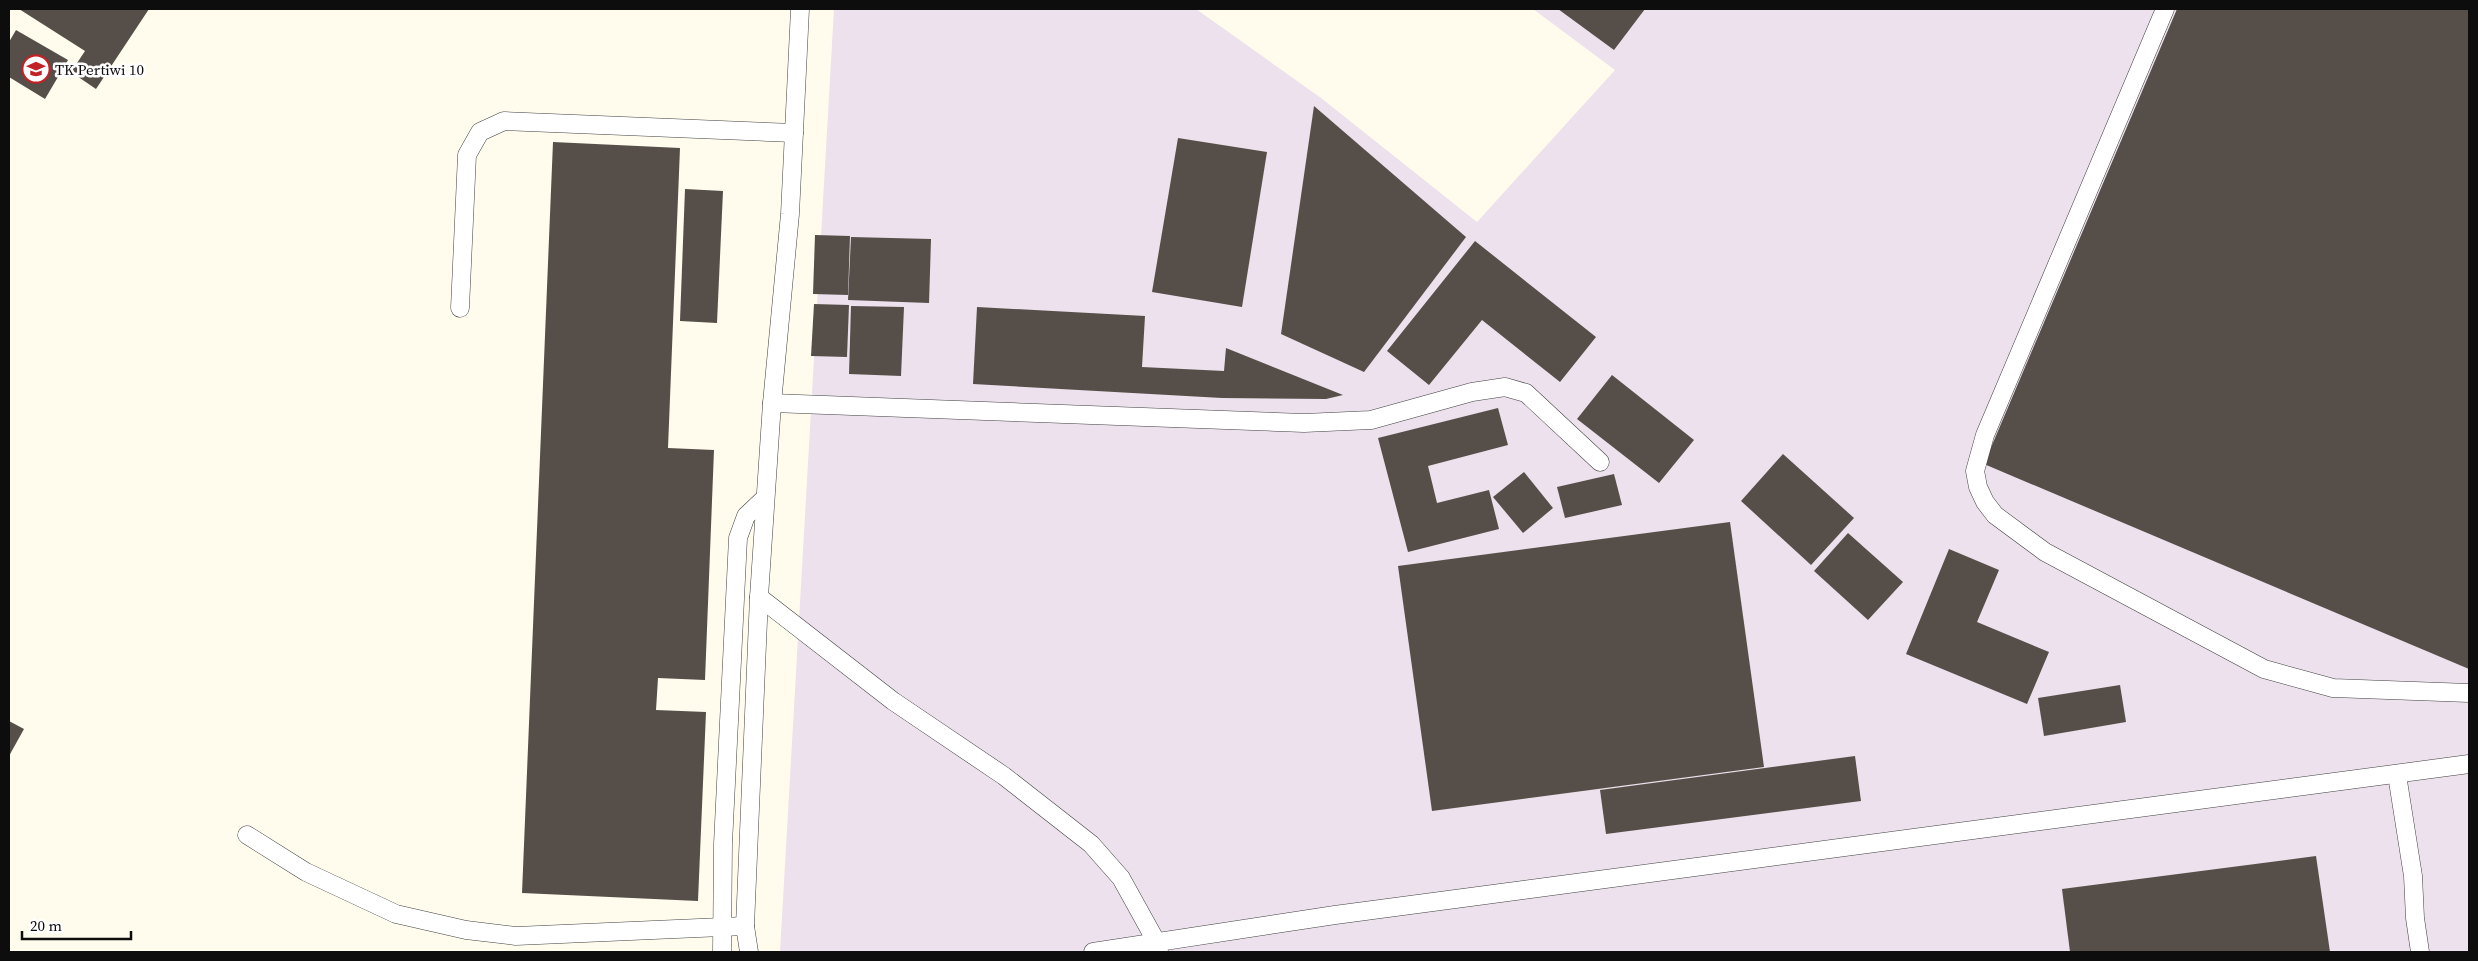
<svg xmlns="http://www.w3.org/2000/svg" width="2478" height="961" font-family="'Source Serif 4',serif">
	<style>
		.industrial { fill: #ece1ec }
		.building { fill: #564f49 }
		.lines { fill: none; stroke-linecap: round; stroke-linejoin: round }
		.service-casing { stroke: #404040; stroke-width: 19 }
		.service { stroke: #fff; stroke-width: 18 }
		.labels { text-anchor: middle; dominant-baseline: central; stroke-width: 5; stroke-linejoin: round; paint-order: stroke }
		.poi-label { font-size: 15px; fill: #0d0d0d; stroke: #fff; text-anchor: start }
	</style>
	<rect width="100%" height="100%" fill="#fffcee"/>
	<polygon class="industrial" points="834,9 1196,9 1321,98 1477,222 1615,70 1533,9 2469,9 2469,952 780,952"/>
	<g class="building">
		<polygon points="19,9 149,9 96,89 71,72 85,51"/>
		<polygon points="1558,9 1645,9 1614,50"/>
		<polygon points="2177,9 2469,9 2469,669 1984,464"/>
		<polygon points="16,30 68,60 45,99 9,77 9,42"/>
		<polygon points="1314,106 1466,237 1364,372 1281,334"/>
		<polygon points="1178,138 1267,152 1242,307 1152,292"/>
		<polygon points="553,142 680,148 668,448 714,450 705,680 658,678 656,710 706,712 698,901 522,893"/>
		<polygon points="685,189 723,191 717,323 680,321"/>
		<polygon points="815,235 850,236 848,295 813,294"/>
		<polygon points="851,237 931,239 929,303 848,300"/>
		<polygon points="1475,241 1596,337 1560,382 1482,320 1429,385 1387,351"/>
		<polygon points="814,304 849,305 847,357 811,356"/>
		<polygon points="851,306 904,307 901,376 849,374"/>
		<polygon points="977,307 1145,316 1142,367 1224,371 1226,348 1343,395 1326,399 1222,398 973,384"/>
		<polygon points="1612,375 1694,440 1659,483 1577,419"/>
		<polygon points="1498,408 1508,445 1428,466 1437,503 1489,490 1499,529 1408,552 1378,438"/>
		<polygon points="1783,454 1854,518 1811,565 1741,501"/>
		<polygon points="1524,472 1553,508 1523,533 1493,497"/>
		<polygon points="1614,474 1622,505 1565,518 1557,487"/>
		<polygon points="1730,522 1764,767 1432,811 1398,566"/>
		<polygon points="1848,533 1903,582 1868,620 1814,571"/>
		<polygon points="1949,549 1999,570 1977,622 2049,652 2027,704 1906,654"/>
		<polygon points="2120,685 2126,722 2044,736 2038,698"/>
		<polygon points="9,721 24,729 9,756"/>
		<polygon points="1855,756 1861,801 1606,834 1600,790"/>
		<polygon points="2316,856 2330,952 2070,952 2062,889"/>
	</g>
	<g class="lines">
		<g class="service-casing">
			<g id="service">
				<polyline points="2165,9 1985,435 1975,471 1978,487 1985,502 1995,515 2045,552 2264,669 2333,688 2469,693"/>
				<polyline points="460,308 467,155 480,132 504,121 794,133"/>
				<polyline points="772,403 1304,423 1371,420 1472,392 1505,387 1526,393 1600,462"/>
				<polyline points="759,597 893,701 1004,776 1091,844 1121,878 1157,943 1159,952"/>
				<polyline points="2397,775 2413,876 2415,918 2420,952"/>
				<polyline points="247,835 306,872 396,914 466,930 516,936 745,926"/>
				<polyline points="722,952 723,844 738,538 746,516 765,498"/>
				<polyline points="749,952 745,926 759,597 772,403 790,214 800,9"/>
				<polyline points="1093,952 1335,915 2469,764"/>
			</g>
		</g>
		<use href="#service" class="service"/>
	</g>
	<defs>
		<g id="school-ring" transform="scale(1.4375)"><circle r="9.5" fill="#fff" stroke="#c02225" stroke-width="1.5"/><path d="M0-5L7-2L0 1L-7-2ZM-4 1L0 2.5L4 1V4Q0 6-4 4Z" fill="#c02225"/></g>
	</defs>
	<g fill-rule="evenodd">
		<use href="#school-ring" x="36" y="69"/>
	</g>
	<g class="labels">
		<g class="poi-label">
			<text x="55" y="69">TK Pertiwi 10</text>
		</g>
	</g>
	<rect width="2478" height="961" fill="none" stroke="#0d0d0d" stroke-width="20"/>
	<path d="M22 931v8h109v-8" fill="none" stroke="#0d0d0d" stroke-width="2.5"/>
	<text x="30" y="931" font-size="15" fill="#0d0d0d" stroke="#ffffff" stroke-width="4" paint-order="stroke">20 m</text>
</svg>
